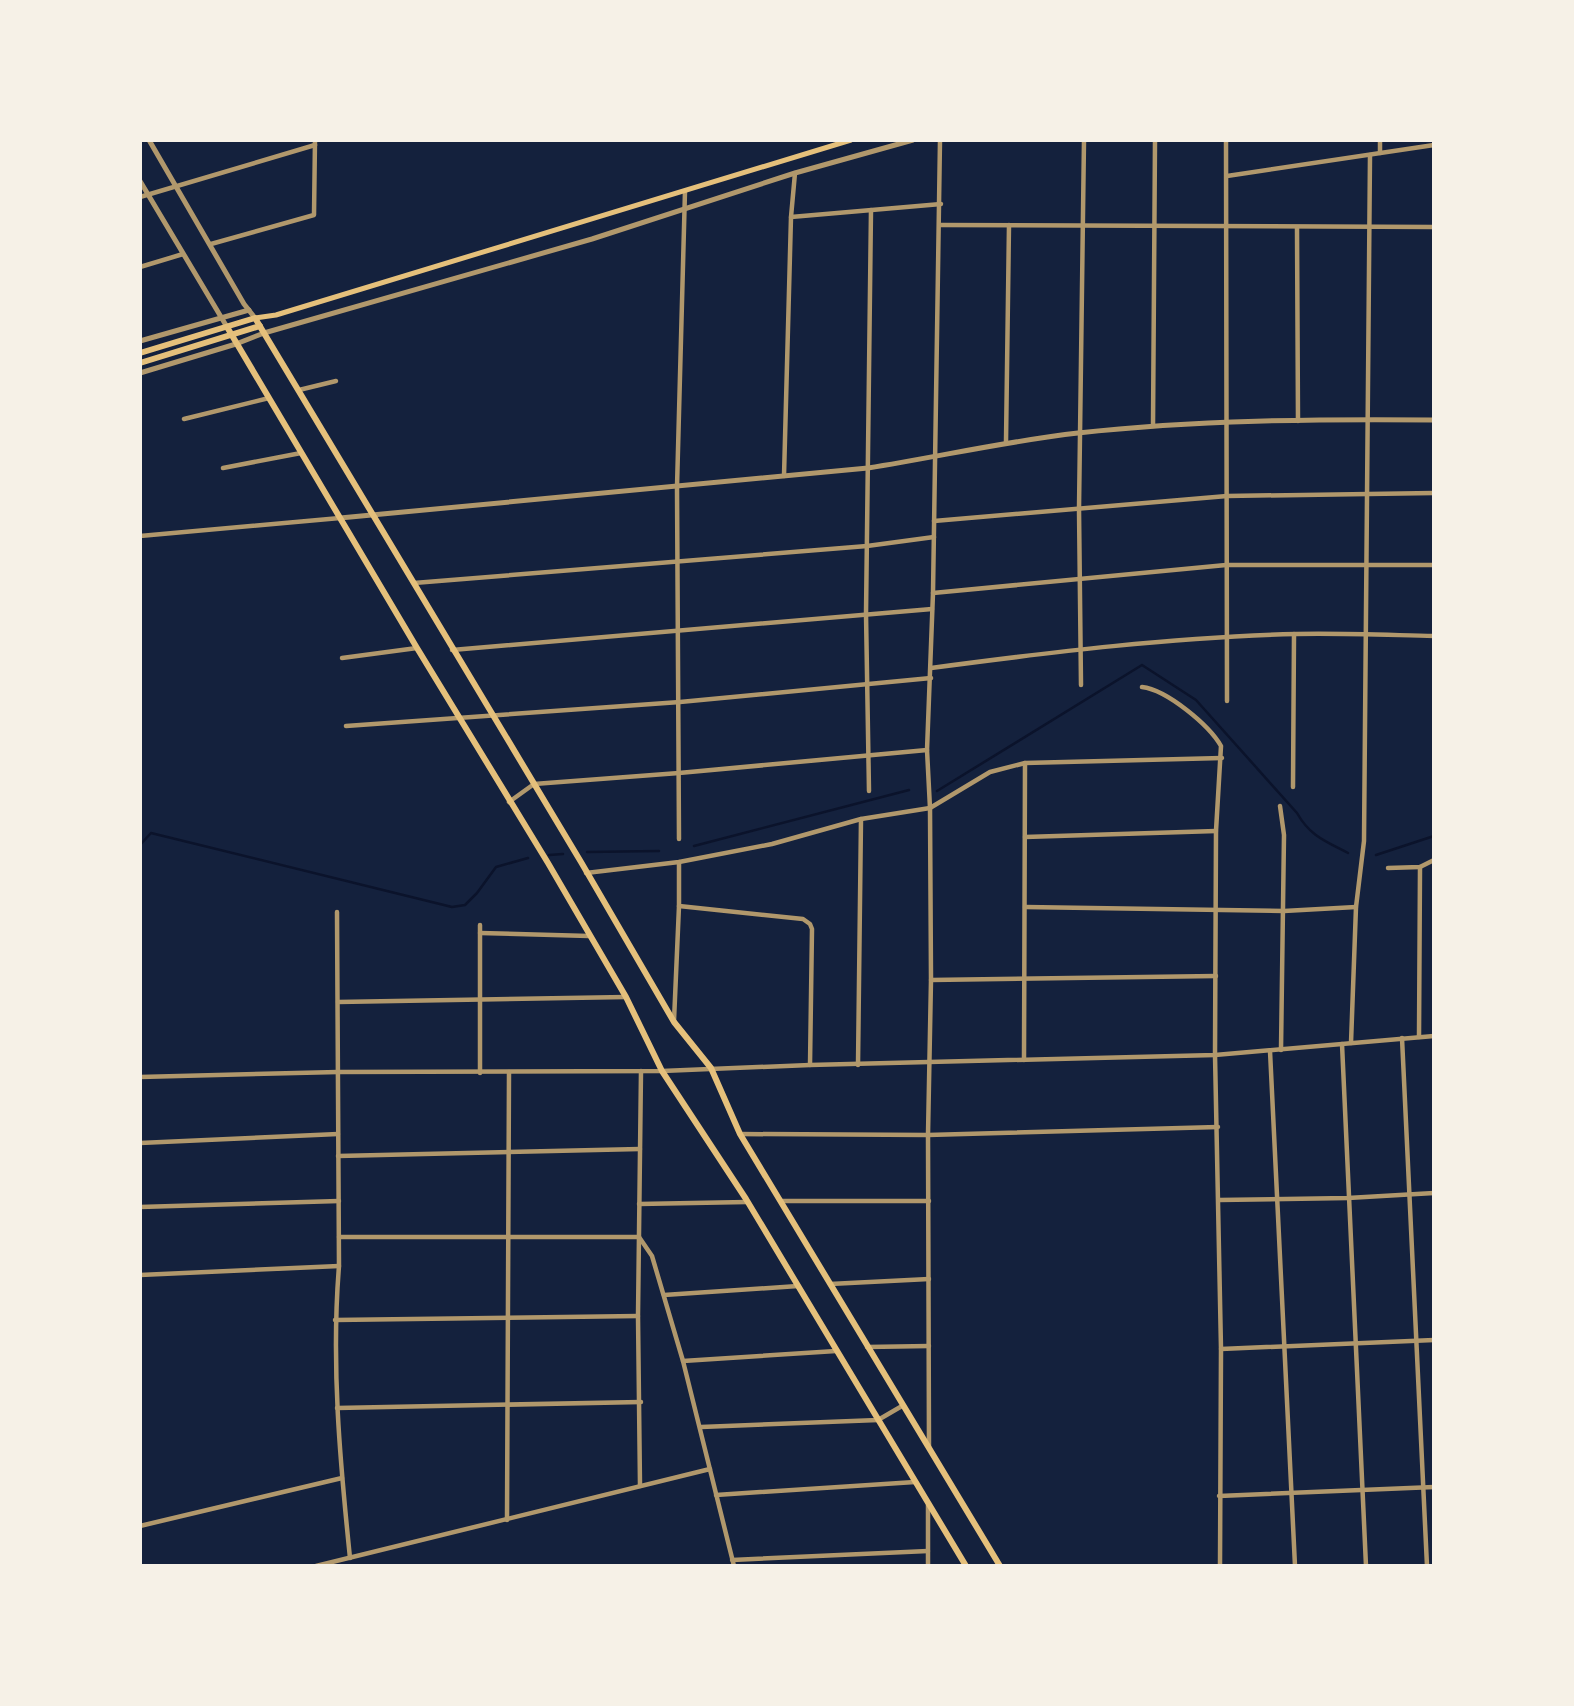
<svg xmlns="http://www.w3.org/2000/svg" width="1574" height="1706" font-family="Quicksand,sans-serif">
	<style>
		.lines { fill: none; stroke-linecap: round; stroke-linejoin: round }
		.stream { stroke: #0b132b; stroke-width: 2.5 }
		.minor { stroke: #b1986c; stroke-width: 4.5 }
		.tertiary { stroke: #b1986c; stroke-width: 5 }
		.secondary { stroke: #e5c07b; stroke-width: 5 }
		.primary { stroke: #e5c07b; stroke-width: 6 }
	</style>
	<rect width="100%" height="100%" fill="#14213d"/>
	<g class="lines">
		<g class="stream">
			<path d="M937,791L1142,665L1196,700L1297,813C1310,836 1325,841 1348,853"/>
			<polyline points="140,845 151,833 452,907 465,905 477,893 496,867 528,858"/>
			<polyline points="694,846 909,790"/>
			<polyline points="587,852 659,851"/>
			<polyline points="549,855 563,854"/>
			<polyline points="1376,855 1434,836"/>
		</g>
		<g class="minor">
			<polyline points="1226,140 1227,701"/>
			<polyline points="1380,153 1380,140"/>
			<polyline points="1227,176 1434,145"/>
			<polyline points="140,197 315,145"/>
			<polyline points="791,217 941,204"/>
			<polyline points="940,225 1434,227"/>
			<polyline points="1297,228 1298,421"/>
			<polyline points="211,244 314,215 315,140"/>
			<polyline points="140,267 183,254"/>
			<polyline points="299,390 336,381"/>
			<polyline points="184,419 269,398"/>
			<polyline points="1153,426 1155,140"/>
			<polyline points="1006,442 1009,225"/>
			<polyline points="223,468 301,453"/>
			<polyline points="784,476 791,217 795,173"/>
			<polyline points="934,521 1227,496 1434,493"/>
			<polyline points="140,536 340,518"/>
			<polyline points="414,583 867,546 934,537"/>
			<polyline points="933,593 1226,565 1434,565"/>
			<polyline points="452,650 932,609"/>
			<polyline points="342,658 417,648"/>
			<path d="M931,668C1052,652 1174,637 1296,634C1342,633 1388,635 1434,636"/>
			<polyline points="1081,685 1079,509 1084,140"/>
			<path d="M1142,687C1167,690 1209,725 1221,746L1216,831L1215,1055L1221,1349L1220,1566"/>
			<polyline points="346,726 680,702 931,678"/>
			<polyline points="1293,787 1294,634"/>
			<polyline points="869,791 866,614 871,210"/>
			<polyline points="509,802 534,784 679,773 927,750"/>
			<polyline points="1280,806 1284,835 1281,1050"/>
			<polyline points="1025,837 1216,831"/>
			<polyline points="679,839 677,487 685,191"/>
			<polyline points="1388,868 1420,867 1434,860"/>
			<polyline points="586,873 679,862 772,844 861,819 930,808 990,772 1025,763 1222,758"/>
			<polyline points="679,906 803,919 810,924 812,929 810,1065"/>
			<polyline points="1025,907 1284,911 1356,907"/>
			<path d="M337,912L339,1266C331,1364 340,1461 350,1558"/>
			<polyline points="480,925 480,1073"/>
			<polyline points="480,933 589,936"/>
			<polyline points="931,980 1216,976"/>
			<polyline points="338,1002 626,997"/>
			<polyline points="674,1021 679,906 679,862"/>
			<polyline points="1419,1037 1420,867"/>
			<polyline points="1402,1038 1427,1566"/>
			<polyline points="1351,1043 1356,907 1364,841 1370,155"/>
			<polyline points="1342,1044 1366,1566"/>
			<polyline points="1270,1051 1295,1566"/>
			<polyline points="1024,1060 1025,763"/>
			<polyline points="858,1065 861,819"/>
			<polyline points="140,1077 338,1072 662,1071 810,1065 1215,1055 1434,1036"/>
			<polyline points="740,1134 928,1135 1218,1127"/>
			<polyline points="140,1143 338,1134"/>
			<polyline points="338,1156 640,1149"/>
			<polyline points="1219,1200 1348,1198 1434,1193"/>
			<polyline points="780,1201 929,1201"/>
			<polyline points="639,1204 747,1202"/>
			<polyline points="140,1207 339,1201"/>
			<polyline points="339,1237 639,1237 652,1256 683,1361 734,1566"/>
			<polyline points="140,1275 339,1266"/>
			<polyline points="830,1284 929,1279"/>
			<polyline points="664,1295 798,1286"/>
			<polyline points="335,1320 638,1316"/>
			<polyline points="867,1347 929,1346"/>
			<polyline points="1221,1349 1434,1340"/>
			<polyline points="683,1361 836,1351"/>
			<polyline points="337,1408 641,1402"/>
			<polyline points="701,1427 878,1420 902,1406"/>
			<polyline points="929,1447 928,1135 931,980 930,808 927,750 933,593 940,140"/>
			<polyline points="640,1486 638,1316 641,1071"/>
			<polyline points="716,1495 915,1482"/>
			<polyline points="1219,1496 1434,1487"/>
			<polyline points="507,1520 509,1072"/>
			<polyline points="140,1526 342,1478"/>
			<polyline points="732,1560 928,1551"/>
			<polyline points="316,1566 710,1469"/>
			<polyline points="928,1566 928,1505"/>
		</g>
		<g class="tertiary">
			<polyline points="149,140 244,304 255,318"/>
			<polyline points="140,181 227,327"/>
			<polyline points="140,341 249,310"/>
			<polyline points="140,373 236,344 264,333 592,239 795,173 913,140"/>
			<path d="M340,518L868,468C938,457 1007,441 1078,433C1196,420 1316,419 1434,420"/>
		</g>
		<polyline class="secondary" points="255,318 276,315 851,140"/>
		<g class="primary">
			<polyline points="227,327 417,648 548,863 626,997 662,1071 746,1199 966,1566"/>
			<polyline points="140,353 255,318 581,862 674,1022 711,1068 740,1134 1000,1566"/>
			<polyline points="140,363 260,326"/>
		</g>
	</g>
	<rect width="1574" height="1706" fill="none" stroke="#f6f1e7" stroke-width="284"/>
</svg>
